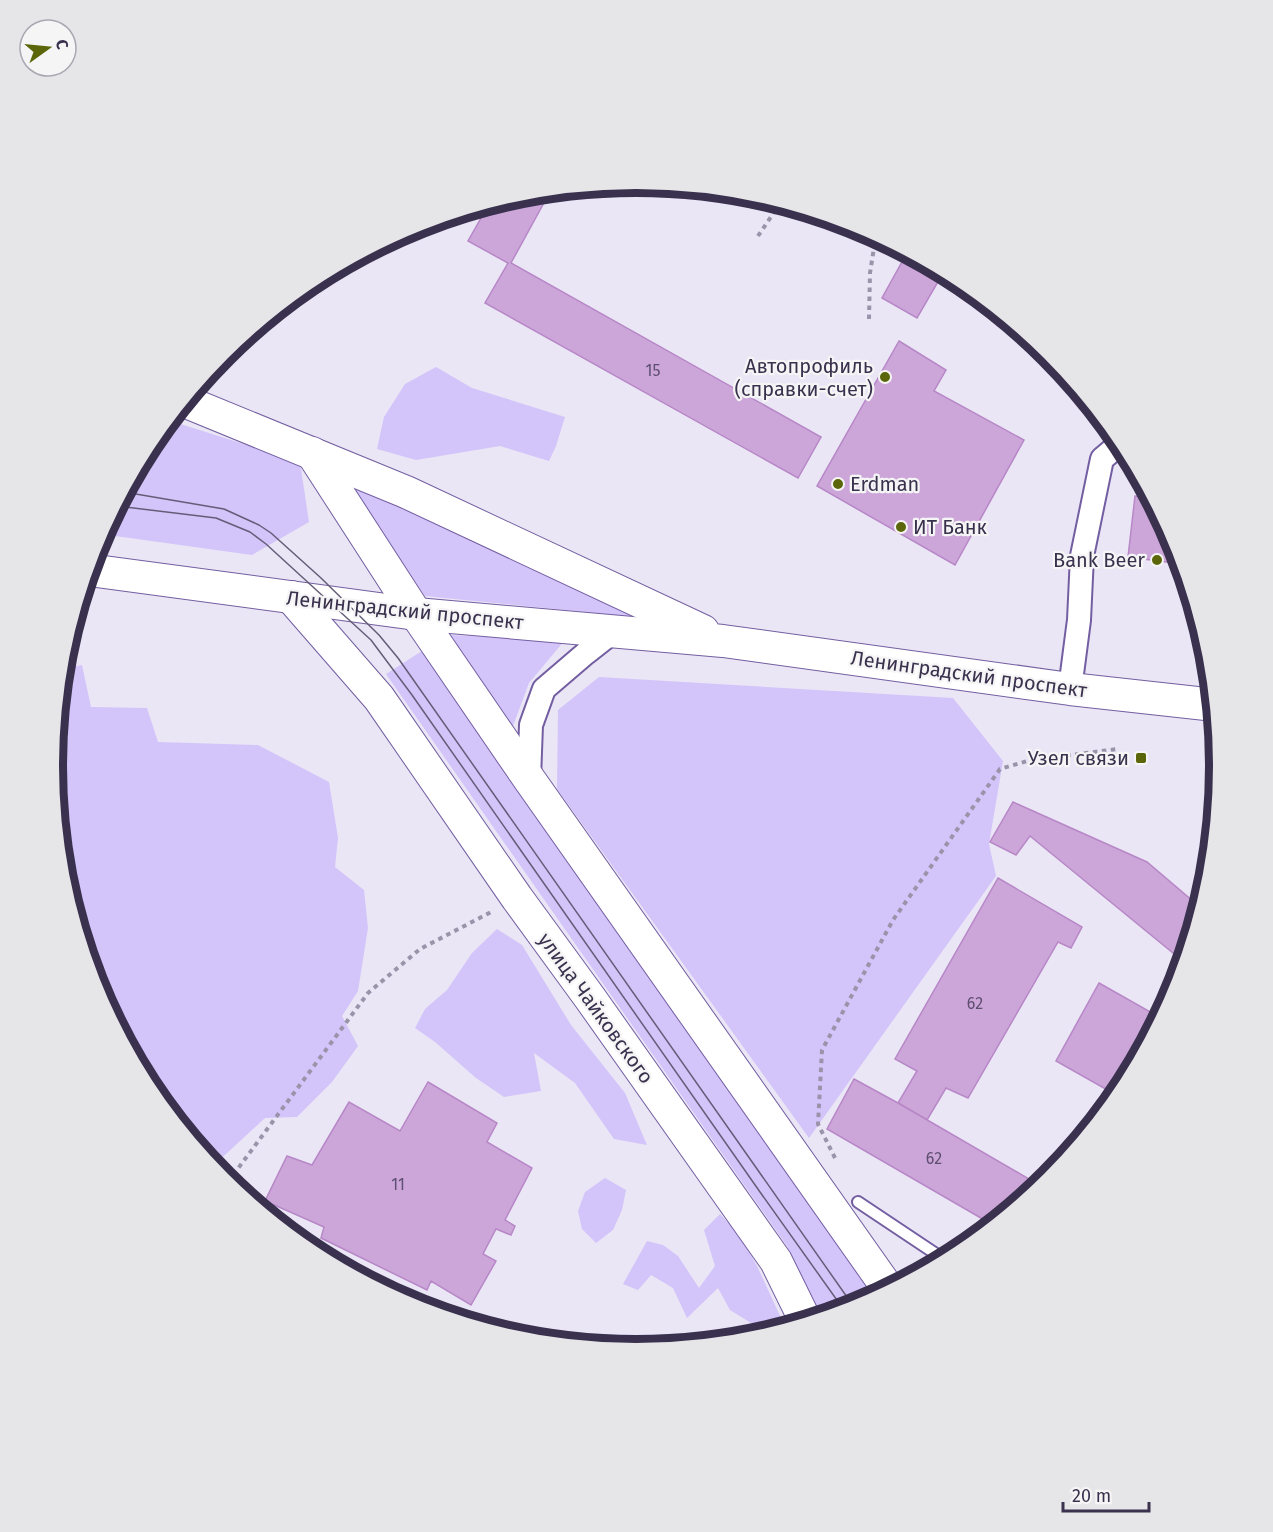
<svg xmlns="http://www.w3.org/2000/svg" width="1273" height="1532" font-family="'Fira Sans',sans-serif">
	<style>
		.green { fill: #d3c4fa }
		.building { fill: #cca6d9; stroke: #b787c7; stroke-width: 1.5 }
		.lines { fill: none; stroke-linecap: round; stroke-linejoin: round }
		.service-casing { stroke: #735ea1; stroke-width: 14 }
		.minor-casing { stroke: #735ea1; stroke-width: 26 }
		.secondary-casing { stroke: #735ea1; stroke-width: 34 }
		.path { stroke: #9a93a9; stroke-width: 4; stroke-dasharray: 4.5 4.5; stroke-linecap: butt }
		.service { stroke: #fff; stroke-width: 10 }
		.minor { stroke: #fff; stroke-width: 22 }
		.secondary { stroke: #fff; stroke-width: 32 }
		.tram { stroke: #655d77; stroke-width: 1.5 }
		.poi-dot { fill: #5a6609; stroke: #f5f5f5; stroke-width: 2 }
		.labels { text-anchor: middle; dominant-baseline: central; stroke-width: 4.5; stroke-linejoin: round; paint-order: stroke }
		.number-label { font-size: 16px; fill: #5e4e71 }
		.poi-label { font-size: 20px; fill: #3a314e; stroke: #f5f5f5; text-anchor: end }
		.street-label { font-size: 20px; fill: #3a314e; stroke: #f5f5f5 }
		.rim { fill: none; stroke: #3a314e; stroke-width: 8 }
	</style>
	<rect width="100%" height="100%" fill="#eae6f5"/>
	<g class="green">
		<polygon points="436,367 472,388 565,417 556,446 549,461 500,446 416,460 377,449 384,417 405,384"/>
		<polygon points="168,420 300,462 309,522 252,555 101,534 151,441"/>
		<polygon points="349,483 637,617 425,596"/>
		<polygon points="449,635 565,640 529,683 513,726"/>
		<polygon points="422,651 875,1297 860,1306 819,1318 787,1246 386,674"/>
		<polygon points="82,665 91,707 147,708 158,742 258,745 329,782 338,838 335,867 364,890 368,928 358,991 342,1016 358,1046 332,1082 297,1117 265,1118 213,1166 151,1090 97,989 64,880 53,766 62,669"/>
		<polygon points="599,677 953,698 1003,761 989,844 996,876 809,1138 557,789 558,710"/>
		<polygon points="497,929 522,945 571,1025 625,1093 647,1145 614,1139 575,1083 534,1053 541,1091 504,1097 476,1078 435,1042 415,1028 425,1009 447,990 472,953"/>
		<polygon points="605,1178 626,1190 622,1210 613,1230 596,1243 582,1229 578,1211 585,1192"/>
		<polygon points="720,1214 739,1234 757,1266 781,1318 774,1332 751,1323 730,1310 718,1288 687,1318 673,1288 651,1275 638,1290 623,1284 647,1241 663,1245 678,1256 699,1288 715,1266 704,1230"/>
	</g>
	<g class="building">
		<polygon points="551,190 511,263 821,437 798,478 485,303 508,263 468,241 489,204 523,193"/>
		<polygon points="903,260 939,280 917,318 882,298"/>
		<polygon points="899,341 946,370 934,391 1024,440 955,565 817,486"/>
		<polygon points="1135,496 1152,498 1176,543 1183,564 1128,557"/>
		<polygon points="1013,802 1147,862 1201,908 1184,962 1030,836 1016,855 990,842"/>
		<polygon points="998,878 1082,927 1071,948 1058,942 968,1098 946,1088 927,1120 898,1103 917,1071 895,1059"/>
		<polygon points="1099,983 1161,1018 1122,1091 1118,1096 1056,1061"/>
		<polygon points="854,1079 898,1103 1041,1186 993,1225 827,1129"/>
		<polygon points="428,1082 497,1123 487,1142 532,1168 505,1220 515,1226 511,1235 496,1229 483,1254 496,1261 471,1305 431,1281 427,1290 321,1238 324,1227 265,1201 287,1156 312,1165 349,1102 400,1131"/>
	</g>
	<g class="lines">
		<g class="service-casing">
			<polyline id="service" points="858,1202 945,1260"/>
		</g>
		<g class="minor-casing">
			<g id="minor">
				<polyline points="1070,689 1079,620 1082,556 1102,459 1122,442"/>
				<polyline points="529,779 531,725 544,689 586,653 614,631"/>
			</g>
		</g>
		<g class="secondary-casing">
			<g id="secondary">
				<polyline points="184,401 406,492 703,631"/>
				<polyline points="312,453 416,614 529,779 889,1290"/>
				<polyline points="89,570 416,614 723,641 1070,689 1215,705"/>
				<polyline points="291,597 379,698 517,898 590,998 776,1261 806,1322"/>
			</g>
		</g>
		<g class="path">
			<polyline points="758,236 781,202"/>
			<polyline points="869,319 870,273 876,235"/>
			<polyline points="835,1158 818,1124 822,1050 893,920 1000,769 1031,760 1118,749"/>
			<polyline points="228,1182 368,993 420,949 493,911"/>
		</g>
		<use href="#service" class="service"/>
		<use href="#minor" class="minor"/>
		<use href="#secondary" class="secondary"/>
		<g class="tram">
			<polyline points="124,492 224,509 259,525 271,533 321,578 379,635 398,658 854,1307"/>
			<polyline points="117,506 216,518 250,532 266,544 371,640 412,695 760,1192 844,1310"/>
		</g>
	</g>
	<g class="poi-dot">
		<circle cx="885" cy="377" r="6"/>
		<circle cx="838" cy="484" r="6"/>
		<circle cx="901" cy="527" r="6"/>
		<circle cx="1157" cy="560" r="6"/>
		<rect x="1135" y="752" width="12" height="12" rx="3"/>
	</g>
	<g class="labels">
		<g class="number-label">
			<text x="653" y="370">15</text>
			<text x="975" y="1003">62</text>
			<text x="934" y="1158">62</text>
			<text x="398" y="1184">11</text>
		</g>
		<g class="poi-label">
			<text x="873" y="366">Автопрофиль<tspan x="873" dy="23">(справки-счет)</tspan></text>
			<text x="850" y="484" text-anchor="start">Erdman</text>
			<text x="913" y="527" text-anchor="start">ИТ Банк</text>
			<text x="1145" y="560">Bank Beer</text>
			<text x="1129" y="758">Узел связи</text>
		</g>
		<g class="street-label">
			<text transform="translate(405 610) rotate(6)">Ленинградский проспект</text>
			<text transform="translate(969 674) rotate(8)">Ленинградский проспект</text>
			<text transform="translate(596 1008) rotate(54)">улица Чайковского</text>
		</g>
	</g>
	<path d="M0 0H1273V1532H0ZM63 766a573 573 0 1 1 1146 0a573 573 0 1 1-1146 0Z" fill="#e6e5e8" fill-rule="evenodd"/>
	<path class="rim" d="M63 766a573 573 0 1 1 1146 0a573 573 0 1 1-1146 0Z"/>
	<g transform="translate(48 48) rotate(75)"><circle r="28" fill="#f5f5f5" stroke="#aaa7b2" stroke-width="1.5"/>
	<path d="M0-4.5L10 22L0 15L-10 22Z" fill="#5a6609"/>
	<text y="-9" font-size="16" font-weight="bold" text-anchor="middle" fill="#3a314e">С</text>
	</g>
	<path d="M1063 1502v9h86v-9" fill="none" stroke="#3a314e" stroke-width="3"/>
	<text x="1072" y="1502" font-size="18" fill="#3a314e" stroke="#f5f5f5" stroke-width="4.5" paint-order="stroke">20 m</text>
</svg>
